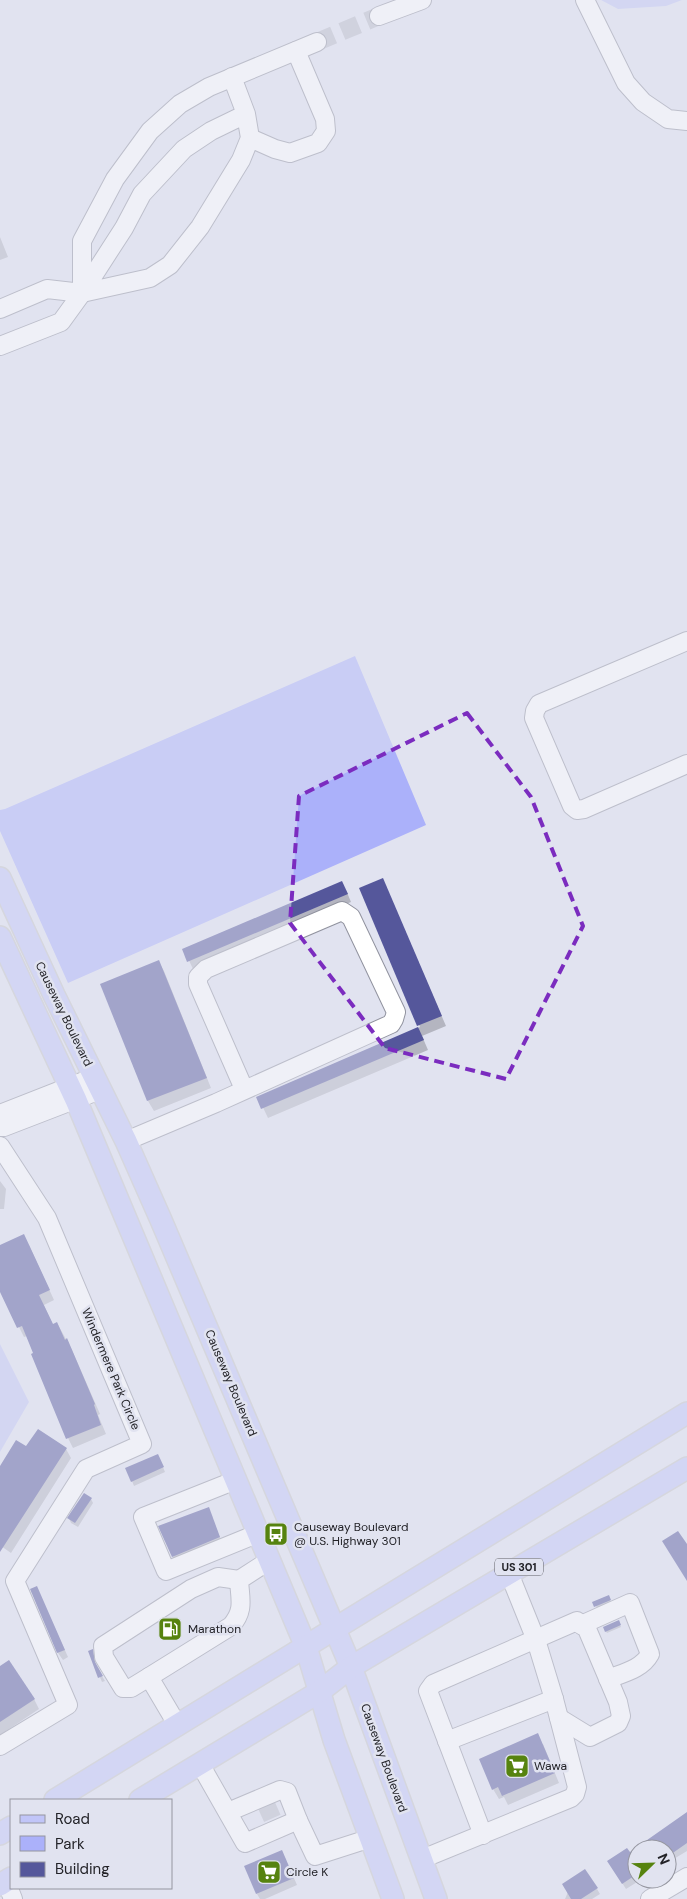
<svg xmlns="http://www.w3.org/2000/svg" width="687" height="1899" font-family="'DM Sans',sans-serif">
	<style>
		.green { fill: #abb1fa }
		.water { fill: #c1c6f4 }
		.shadow { fill: #0003 }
		.building { fill: #55579b }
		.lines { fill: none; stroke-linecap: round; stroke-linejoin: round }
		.minor-tunnel { stroke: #bbbdc8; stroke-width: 18; stroke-dasharray: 18 9; stroke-linecap: butt }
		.minor-casing { stroke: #91939f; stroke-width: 20 }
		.major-casing { stroke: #c6c6c7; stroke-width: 24 }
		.minor { stroke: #fff; stroke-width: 18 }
		.major { stroke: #c1c5f8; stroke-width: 21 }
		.marked { fill: none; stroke: #7b2cbf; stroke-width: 4; stroke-dasharray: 10 6; stroke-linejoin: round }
		.labels { text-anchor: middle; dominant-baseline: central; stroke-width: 5; stroke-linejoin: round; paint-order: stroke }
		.shield { fill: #e1e3f0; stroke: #5c5d64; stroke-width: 1 }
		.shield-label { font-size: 11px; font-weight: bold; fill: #232328 }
		.street-label { font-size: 12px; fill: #232328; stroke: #e1e3f0 }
		.poi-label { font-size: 12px; fill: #232328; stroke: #e1e3f0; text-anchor: start }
	</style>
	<rect width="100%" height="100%" fill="#e1e3f0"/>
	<polygon class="green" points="355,656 426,825 68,983 0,831 0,810 5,809"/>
	<g class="water">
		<polygon points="601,0 682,0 666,6 618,9"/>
		<polygon points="0,1344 29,1402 0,1452"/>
	</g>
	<g class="shadow">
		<polygon points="0,237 8,257 0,260"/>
		<polygon points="383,880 446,1026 422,1036 428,1050 268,1118 258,1097 420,1027 361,889"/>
		<polygon points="346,890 351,902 193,969 184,950"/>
		<polygon points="159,962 164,971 211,1088 154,1111 148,1101 102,984"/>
		<polygon points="0,1181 6,1189 4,1209 0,1209"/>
		<polygon points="29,1245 54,1300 44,1305 53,1325 57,1323 72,1350 100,1414 98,1415 106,1434 73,1448 68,1438 27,1336 24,1337 0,1289 0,1246"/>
		<polygon points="27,1448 66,1449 71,1458 11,1553 1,1546 0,1548 0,1468"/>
		<polygon points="160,1460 165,1472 134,1486 132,1481"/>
		<polygon points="91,1499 93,1503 78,1527 71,1523 69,1518"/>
		<polygon points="208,1508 223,1545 177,1564 173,1557"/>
		<polygon points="32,1590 40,1595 68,1657 63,1660 58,1653"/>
		<polygon points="608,1596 611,1602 597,1608 594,1602"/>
		<polygon points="618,1621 621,1627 607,1633 604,1628"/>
		<polygon points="92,1651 97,1668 105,1681 102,1682 89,1652"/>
		<polygon points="0,1668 34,1699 39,1709 0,1735"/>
		<polygon points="543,1744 559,1783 508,1805 504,1797 499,1799 493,1789"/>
		<polygon points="687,1814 687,1851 667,1863 667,1849 637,1849 637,1879 642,1879 626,1889 612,1867 630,1854"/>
		<polygon points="282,1851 297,1885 265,1899 260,1899 257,1894"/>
		<polygon points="597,1889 600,1894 592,1899 565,1899 568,1892"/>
	</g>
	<g class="building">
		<polygon points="383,878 442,1016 417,1026 359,888"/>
		<polygon points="342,881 348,894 187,962 182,949"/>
		<polygon points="159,960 207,1078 147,1101 100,984"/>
		<polygon points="418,1027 424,1040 261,1109 256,1097"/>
		<polygon points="24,1234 50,1290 39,1295 53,1324 57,1322 65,1340 67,1338 95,1404 94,1405 101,1425 66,1439 31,1354 33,1353 22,1326 17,1328 0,1292 0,1245"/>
		<polygon points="38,1429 67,1448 0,1552 0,1466 16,1440 26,1446"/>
		<polygon points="158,1454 164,1467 131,1482 125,1468"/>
		<polygon points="84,1493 92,1498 75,1523 67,1518"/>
		<polygon points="209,1507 220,1537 172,1557 158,1526"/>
		<polygon points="678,1531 687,1544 687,1581 662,1541"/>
		<polygon points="37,1586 65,1650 57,1653 30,1589"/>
		<polygon points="609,1595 611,1600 594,1607 592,1602"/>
		<polygon points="619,1620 621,1625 605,1632 603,1627"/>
		<polygon points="93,1649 95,1662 103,1676 98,1678 88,1651"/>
		<polygon points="9,1660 35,1699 0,1722 0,1666"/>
		<polygon points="538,1733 555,1773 502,1796 498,1787 492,1790 479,1759"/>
		<polygon points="687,1812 687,1843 667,1857 667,1849 637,1849 637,1874 622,1884 607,1861 627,1848 630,1852"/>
		<polygon points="282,1850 294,1878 256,1894 244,1866"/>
		<polygon points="585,1869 598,1888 581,1899 571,1899 562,1884"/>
	</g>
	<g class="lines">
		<g class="minor-tunnel">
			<polyline points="317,42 379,16"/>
			<polyline points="265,1802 273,1820"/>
		</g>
		<g class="minor-casing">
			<g id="minor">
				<polyline points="585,0 626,83 643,102 668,119 687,121"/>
				<polyline points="379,16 422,0"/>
				<polyline points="232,77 246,114 250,138 241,160 200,227 170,265 150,278 82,293 124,228 142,194 184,149 211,131 246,114"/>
				<polyline points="250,138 275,149 290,153 318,143 326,131 325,119 296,51"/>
				<polyline points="0,309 47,289 82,293"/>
				<polyline points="0,346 61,322 82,293 82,241 115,179 150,131 180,104 209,87 317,42"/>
				<polyline points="687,641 539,704 535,711 534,718 572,806 577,810 584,809 687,764"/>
				<polyline points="0,1114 94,1077"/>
				<polyline points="0,1127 4,1127 100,1090"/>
				<polyline points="126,1141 216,1103 391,1024 394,1019 396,1012 351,917 342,911 206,969 198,977 198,984 244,1089"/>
				<polyline points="0,1146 47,1218 142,1444 86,1469 15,1581 68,1705 0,1746"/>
				<polyline points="236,1480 143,1517 166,1571 259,1533"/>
				<path d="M581,1625L630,1603L650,1654C642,1669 623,1673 608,1679"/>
				<polyline points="149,1677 131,1688 123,1688 104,1657 103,1646 191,1589 218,1577 239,1580"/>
				<path d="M178,1726L149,1677L231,1626C245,1610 240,1599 239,1580L270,1560"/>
				<polyline points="447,1741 554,1699"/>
				<polyline points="200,1764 245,1843 298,1820 315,1856 371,1838"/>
				<polyline points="228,1812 280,1790 287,1792 298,1820"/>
				<polyline points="483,1835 428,1691 433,1684 577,1621 587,1629 618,1702 621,1716 618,1723 590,1737 559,1718"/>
				<polyline points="422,1859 571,1798 575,1794 577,1787 554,1699 536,1640 509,1573"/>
				<polyline points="6,1881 13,1899"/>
				<polyline points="650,1899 687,1877"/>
			</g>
		</g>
		<g class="major-casing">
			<g id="major">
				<polyline points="0,878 54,995 126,1141 161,1220 351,1667 436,1899"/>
				<polyline points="0,937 76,1100 306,1647 334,1740 393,1899"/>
				<polyline points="55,1800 687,1413"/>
				<polyline points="140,1800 319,1692 351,1667 687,1468"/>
				<polyline points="0,1834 11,1827"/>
				<polyline points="0,1885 11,1878"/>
			</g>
		</g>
		<use href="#minor" class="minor"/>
		<use href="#major" class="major"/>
	</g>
	<path d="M0 0H687V1899H0ZM467,713L531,797L583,926L506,1079L385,1048L290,923L299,796Z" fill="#e1e3f0" fill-opacity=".55" fill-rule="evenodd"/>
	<path class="marked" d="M467,713L531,797L583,926L506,1079L385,1048L290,923L299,796Z"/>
	<defs>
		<g id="bus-square" transform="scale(1.25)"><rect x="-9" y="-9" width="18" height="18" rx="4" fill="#56830f" stroke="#e1e3f0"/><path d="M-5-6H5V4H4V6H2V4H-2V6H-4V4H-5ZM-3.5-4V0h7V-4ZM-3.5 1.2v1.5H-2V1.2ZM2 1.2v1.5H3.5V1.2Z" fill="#fff"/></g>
		<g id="fuel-square" transform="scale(1.25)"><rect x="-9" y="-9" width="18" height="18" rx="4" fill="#56830f" stroke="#e1e3f0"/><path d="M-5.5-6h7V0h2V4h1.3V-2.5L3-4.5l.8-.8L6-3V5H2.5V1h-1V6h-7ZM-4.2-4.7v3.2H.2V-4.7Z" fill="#fff"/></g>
		<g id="supermarket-square" transform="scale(1.25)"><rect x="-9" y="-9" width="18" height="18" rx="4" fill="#56830f" stroke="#e1e3f0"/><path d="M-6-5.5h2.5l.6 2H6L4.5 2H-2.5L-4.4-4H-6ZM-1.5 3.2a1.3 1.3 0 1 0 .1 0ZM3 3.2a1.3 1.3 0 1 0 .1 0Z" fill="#fff"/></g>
	</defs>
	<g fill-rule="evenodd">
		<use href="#bus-square" x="276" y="1534"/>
		<use href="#fuel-square" x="170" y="1629"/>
		<use href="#supermarket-square" x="517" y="1766"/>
		<use href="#supermarket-square" x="269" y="1872"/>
	</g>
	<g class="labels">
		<rect class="shield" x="495" y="1558.5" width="48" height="17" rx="4"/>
		<g class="shield-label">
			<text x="519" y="1567">US 301</text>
		</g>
		<g class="street-label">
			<text transform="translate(64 1014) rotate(64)">Causeway Boulevard</text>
			<text transform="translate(111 1369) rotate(67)">Windermere Park Circle</text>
			<text transform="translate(231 1383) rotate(67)">Causeway Boulevard</text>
			<text transform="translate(384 1758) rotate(70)">Causeway Boulevard</text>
		</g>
		<g class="poi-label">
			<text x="294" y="1527">Causeway Boulevard<tspan x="294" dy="14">@ U.S. Highway 301</tspan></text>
			<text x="188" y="1629">Marathon</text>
			<text x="534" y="1766">Wawa</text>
			<text x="286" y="1872">Circle K</text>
		</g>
	</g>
	<rect x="10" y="1799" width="162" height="90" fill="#e1e3f0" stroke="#9596a0"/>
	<rect x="20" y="1815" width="25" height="8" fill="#c1c5f8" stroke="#9596a0"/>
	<text x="55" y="1824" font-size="15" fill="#232328">Road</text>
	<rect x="20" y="1836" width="25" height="15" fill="#abb1fa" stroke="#9596a0"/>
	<text x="55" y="1849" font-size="15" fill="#232328">Park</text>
	<rect x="20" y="1862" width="25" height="15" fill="#55579b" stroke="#9596a0"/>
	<text x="55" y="1874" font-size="15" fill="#232328">Building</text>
	<g transform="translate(652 1864) rotate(67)"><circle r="24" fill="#e1e3f0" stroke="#9596a0"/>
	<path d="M0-4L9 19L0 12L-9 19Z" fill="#56830f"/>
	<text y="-8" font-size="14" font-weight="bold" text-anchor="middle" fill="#232328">N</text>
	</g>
</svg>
